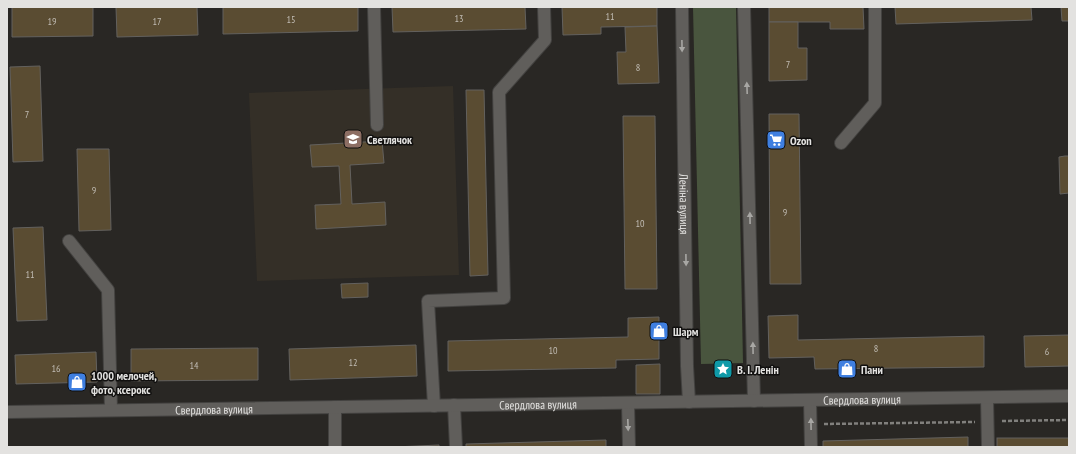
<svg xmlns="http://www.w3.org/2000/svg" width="1076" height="454" font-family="'PT Sans Narrow',sans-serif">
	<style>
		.built { fill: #342f27 }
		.green { fill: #49553e }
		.building { fill: #5a4c32; stroke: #63615e }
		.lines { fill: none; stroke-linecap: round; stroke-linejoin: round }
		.minor-casing { stroke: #434240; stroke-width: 14 }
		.path { stroke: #81807d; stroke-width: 2.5; stroke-dasharray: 4 2; stroke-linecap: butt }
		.minor { stroke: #605e5b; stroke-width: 12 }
		.oneway { fill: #a8a7a4 }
		.labels { text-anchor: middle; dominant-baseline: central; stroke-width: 3; stroke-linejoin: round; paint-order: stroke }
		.number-label { font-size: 10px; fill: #c1bcb4 }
		.poi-label { font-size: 12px; font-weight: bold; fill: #e3e2e0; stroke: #11100f; text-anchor: start }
		.street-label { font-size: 12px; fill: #e3e2e0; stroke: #11100f }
	</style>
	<rect width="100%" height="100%" fill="#292724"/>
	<polygon class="built" points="453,86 459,275 257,281 249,93"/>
	<polygon class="green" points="693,7 736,7 743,363 701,364"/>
	<g class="building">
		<polygon points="12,7 93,7 93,36 12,37"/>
		<polygon points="116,7 197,7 198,35 117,37"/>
		<polygon points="223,7 358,7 358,31 223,34"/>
		<polygon points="392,7 525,7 526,29 393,32"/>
		<polygon points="562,7 657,7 657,26 601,27 601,34 563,35"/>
		<polygon points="769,7 863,7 864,29 830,29 830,22 769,22"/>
		<polygon points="895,7 1031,7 1032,20 896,24"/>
		<polygon points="1061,7 1069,7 1069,21 1062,21"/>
		<polygon points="769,22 798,22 798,48 807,48 807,80 769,81"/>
		<polygon points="657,26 659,83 618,84 617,52 626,52 625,27"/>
		<polygon points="40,66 43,161 13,162 10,67"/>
		<polygon points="466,90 484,90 488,275 470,276"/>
		<polygon points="769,114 799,114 801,284 770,284"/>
		<polygon points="623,116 655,116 657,289 625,289"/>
		<polygon points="382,141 384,163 350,165 352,204 385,202 386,225 316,229 315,205 341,204 339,166 312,167 310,145"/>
		<polygon points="77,149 109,149 111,230 79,231"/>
		<polygon points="1065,156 1069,156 1069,193 1060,194 1059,157"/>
		<polygon points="43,227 47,320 17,321 13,228"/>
		<polygon points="368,283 368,297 342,298 341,284"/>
		<polygon points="798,315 798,340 984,336 984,367 815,369 814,357 769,358 768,316"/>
		<polygon points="659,317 659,359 616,360 616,368 448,371 448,341 628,337 628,318"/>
		<polygon points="1069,335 1069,366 1025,367 1024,336"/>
		<polygon points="416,345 417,376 290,380 289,349"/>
		<polygon points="258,348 258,380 131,381 131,349"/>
		<polygon points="96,352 97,382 16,384 15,355"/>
		<polygon points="660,364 660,394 636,394 636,365"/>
		<polygon points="968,437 968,447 823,447 823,441"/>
		<rect x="997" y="438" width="72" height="9"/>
		<polygon points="606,440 606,447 466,447 466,444"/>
		<polygon points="439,445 439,447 394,447"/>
	</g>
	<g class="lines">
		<g class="minor-casing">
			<g id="minor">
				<polyline points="374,7 377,125"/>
				<path id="s1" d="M682,7L687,366L689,402"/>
				<polyline points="744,7 754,401"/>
				<polyline points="841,143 875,103 875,7"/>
				<polyline points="69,241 108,290 111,410"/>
				<polyline points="987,398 988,447"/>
				<polyline points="810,400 811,447"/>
				<polyline points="628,403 629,447"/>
				<polyline points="454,405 456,447"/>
				<polyline points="434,406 428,301 504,298 499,92 545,40 544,7"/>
				<polyline points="335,407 335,447"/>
				<path id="s2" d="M7,412L1069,396"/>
			</g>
		</g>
		<g class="path">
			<polyline points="1002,421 1069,420"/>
			<polyline points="824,424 975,422"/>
		</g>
		<use href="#minor" class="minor"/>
	</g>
	<defs><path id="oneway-solid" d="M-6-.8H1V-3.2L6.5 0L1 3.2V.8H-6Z"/></defs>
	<g class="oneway">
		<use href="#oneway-solid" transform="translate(682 46) rotate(89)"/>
		<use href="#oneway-solid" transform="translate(747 88) rotate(-92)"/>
		<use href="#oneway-solid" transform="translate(750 218) rotate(-91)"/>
		<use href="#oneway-solid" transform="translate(686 260) rotate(89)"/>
		<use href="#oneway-solid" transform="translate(753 348) rotate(-91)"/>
		<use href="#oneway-solid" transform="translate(811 424) rotate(-91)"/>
		<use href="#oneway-solid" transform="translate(628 425) rotate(88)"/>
	</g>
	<defs>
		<g id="school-square" transform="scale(1)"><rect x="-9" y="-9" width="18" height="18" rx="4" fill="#8d6e63" stroke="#11100f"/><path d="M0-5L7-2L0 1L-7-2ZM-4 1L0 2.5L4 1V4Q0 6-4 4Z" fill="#fff"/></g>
		<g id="supermarket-square" transform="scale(1)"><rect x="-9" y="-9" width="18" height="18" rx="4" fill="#3f7fe0" stroke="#11100f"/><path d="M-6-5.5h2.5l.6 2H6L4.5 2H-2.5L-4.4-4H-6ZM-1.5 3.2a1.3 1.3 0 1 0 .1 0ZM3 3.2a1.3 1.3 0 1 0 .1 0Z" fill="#fff"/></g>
		<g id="shop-square" transform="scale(1)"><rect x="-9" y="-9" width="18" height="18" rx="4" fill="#3f7fe0" stroke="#11100f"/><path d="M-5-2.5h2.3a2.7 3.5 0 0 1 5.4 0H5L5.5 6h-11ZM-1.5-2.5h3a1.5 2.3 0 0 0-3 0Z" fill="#fff"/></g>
		<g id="sight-square" transform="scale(1)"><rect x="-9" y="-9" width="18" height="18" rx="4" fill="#0f9aa8" stroke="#11100f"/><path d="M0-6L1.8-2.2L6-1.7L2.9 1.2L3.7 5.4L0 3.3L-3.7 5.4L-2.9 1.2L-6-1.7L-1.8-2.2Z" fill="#fff"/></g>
	</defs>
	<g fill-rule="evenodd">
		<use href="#school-square" x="353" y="139"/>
		<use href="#supermarket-square" x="776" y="140"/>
		<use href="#shop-square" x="659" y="331"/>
		<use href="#sight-square" x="723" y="369"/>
		<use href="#shop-square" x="847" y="369"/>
		<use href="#shop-square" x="77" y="382"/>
	</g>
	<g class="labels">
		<g class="number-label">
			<text x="610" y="16">11</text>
			<text x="459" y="18">13</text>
			<text x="291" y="19">15</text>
			<text x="52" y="21">19</text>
			<text x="157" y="21">17</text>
			<text x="788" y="64">7</text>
			<text x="638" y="67">8</text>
			<text x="27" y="114">7</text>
			<text x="94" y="190">9</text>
			<text x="785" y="212">9</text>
			<text x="640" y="223">10</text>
			<text x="30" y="274">11</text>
			<text x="876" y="348">8</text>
			<text x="553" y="350">10</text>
			<text x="1047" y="351">6</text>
			<text x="353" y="362">12</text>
			<text x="194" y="365">14</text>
			<text x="56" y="368">16</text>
		</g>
		<g class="poi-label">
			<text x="367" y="139">Светлячок</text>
			<text x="790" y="140">Ozon</text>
			<text x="673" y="331">Шарм</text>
			<text x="737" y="369">В. І. Ленін</text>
			<text x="861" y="369">Пани</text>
			<text x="91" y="375">1000 мелочей,<tspan x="91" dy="14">фото, ксерокс</tspan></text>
		</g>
		<g class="street-label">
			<text stroke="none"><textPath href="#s1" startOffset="197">Леніна вулиця</textPath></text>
			<text stroke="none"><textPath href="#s2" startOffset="855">Свердлова вулиця</textPath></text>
			<text stroke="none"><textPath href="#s2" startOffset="531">Свердлова вулиця</textPath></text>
			<text stroke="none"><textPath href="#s2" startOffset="207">Свердлова вулиця</textPath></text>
		</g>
	</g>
	<rect width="1076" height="454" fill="none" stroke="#e3e2e0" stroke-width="16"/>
</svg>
